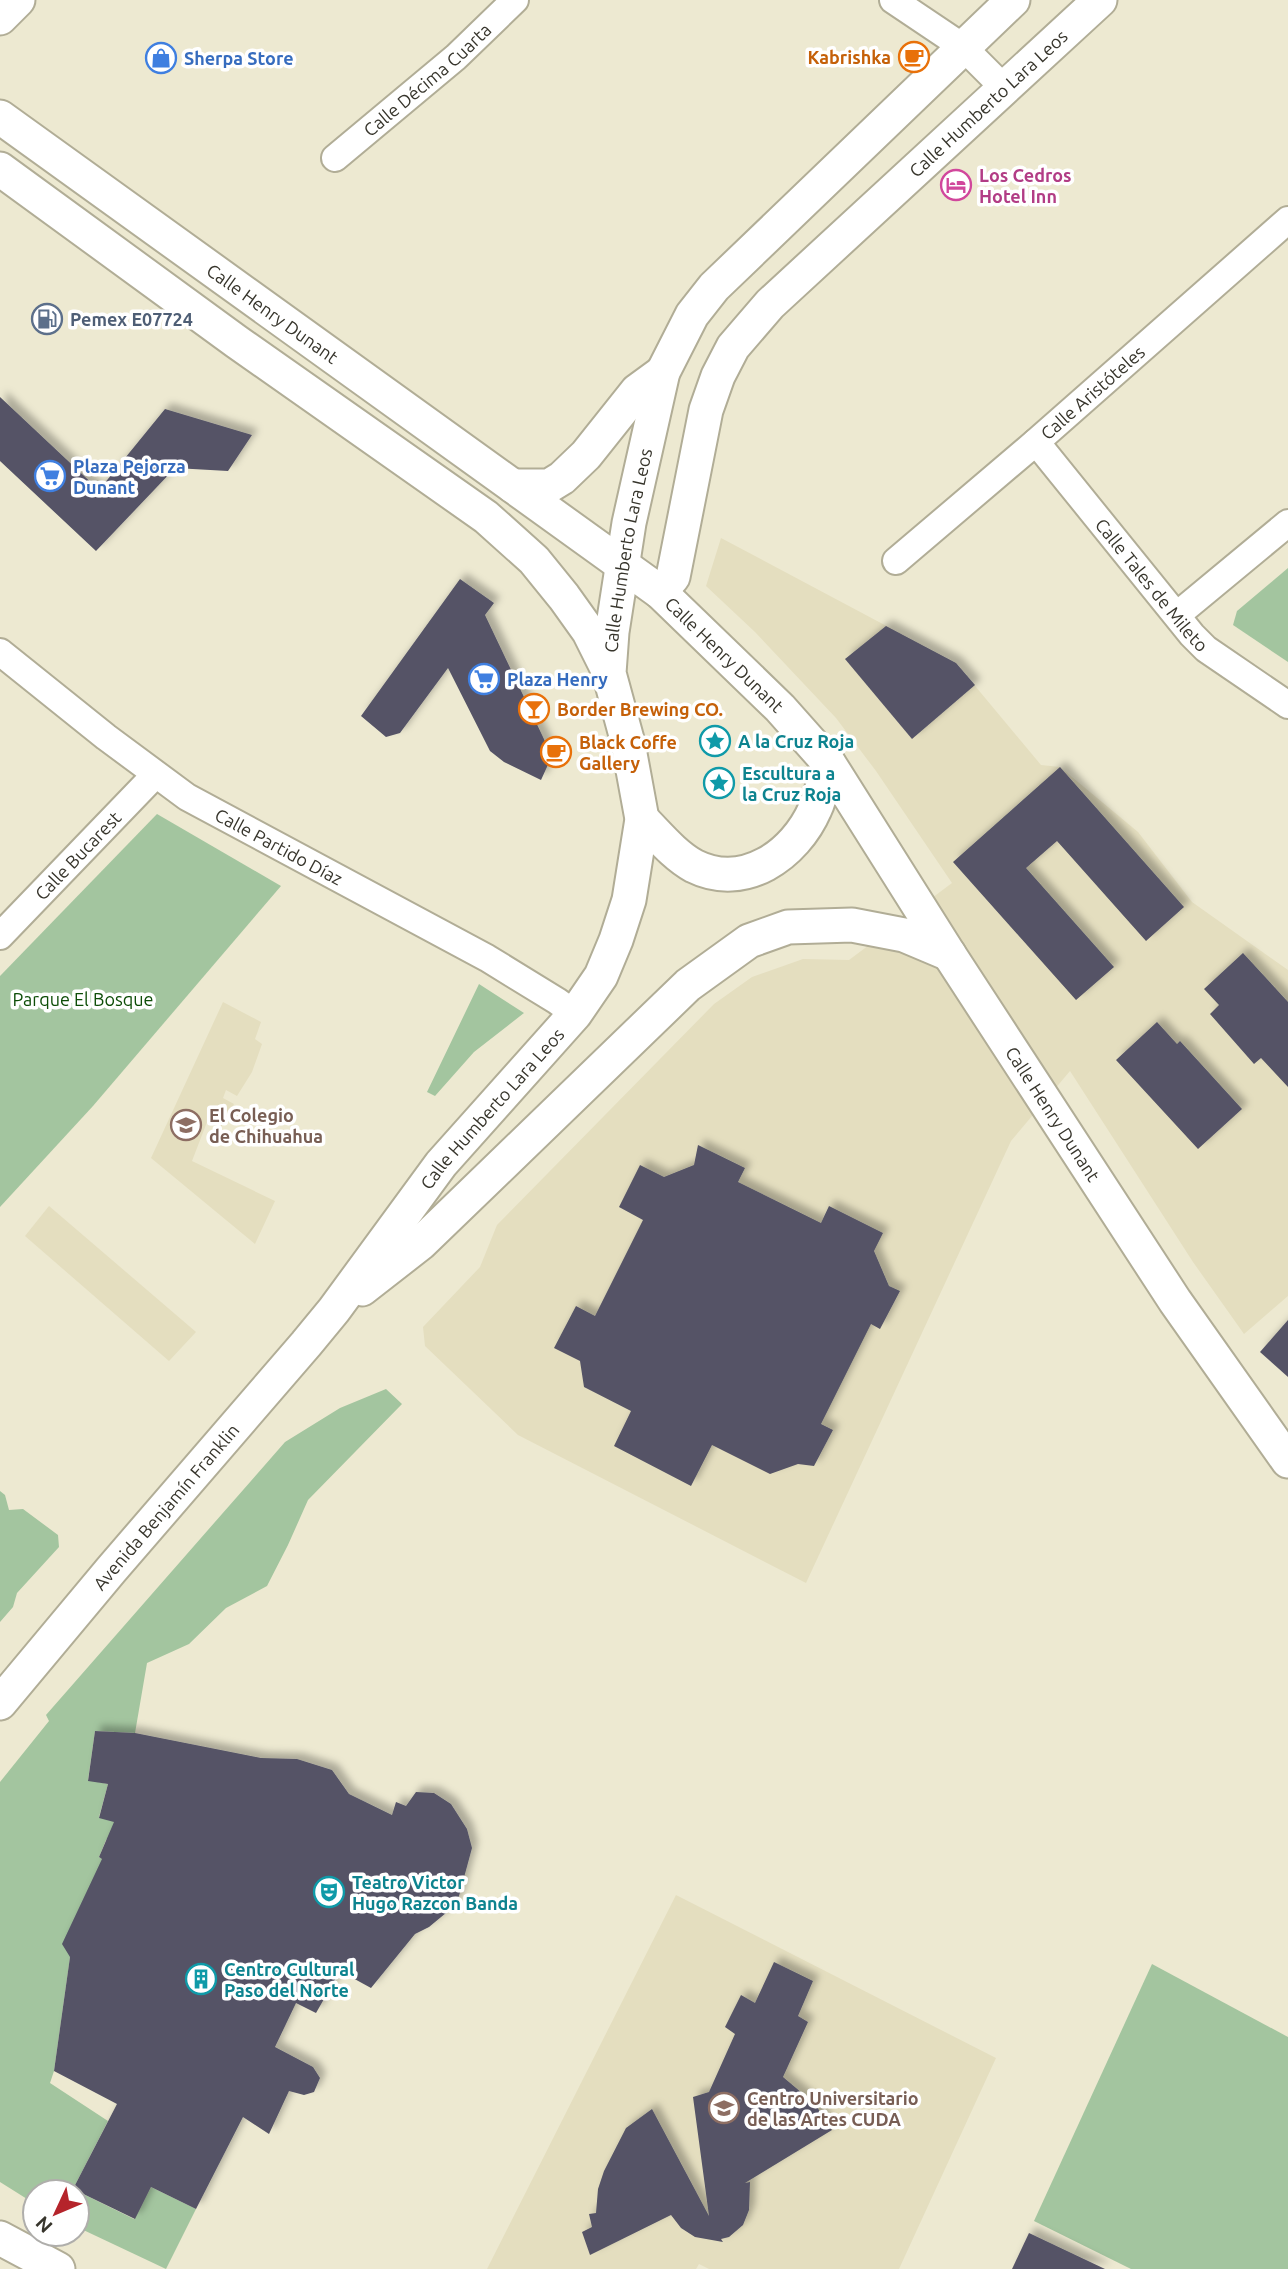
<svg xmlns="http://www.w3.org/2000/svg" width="1288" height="2269" font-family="Ubuntu,sans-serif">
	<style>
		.built { fill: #e4debf }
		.green { fill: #a3c59f }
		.building { fill: #545366; filter: url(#shadow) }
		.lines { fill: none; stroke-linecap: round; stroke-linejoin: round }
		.minor-casing { stroke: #b1ad96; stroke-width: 30 }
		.major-casing { stroke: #b1ad96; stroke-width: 37 }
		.minor { stroke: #fff; stroke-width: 26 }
		.major { stroke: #fff; stroke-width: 33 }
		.labels { text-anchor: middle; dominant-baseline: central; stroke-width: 7; stroke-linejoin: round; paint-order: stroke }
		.food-label { font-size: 18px; font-weight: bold; fill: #c56008; stroke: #fff; text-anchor: start }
		.shop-label { font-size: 18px; font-weight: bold; fill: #366cbe; stroke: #fff; text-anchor: start }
		.street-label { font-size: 18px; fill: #37352c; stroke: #fff }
		.hotel-label { font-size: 18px; font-weight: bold; fill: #b23c85; stroke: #fff; text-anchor: start }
		.service-label { font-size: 18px; font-weight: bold; fill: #4e5e75; stroke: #fff; text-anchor: start }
		.culture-label { font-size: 18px; font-weight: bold; fill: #0d838f; stroke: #fff; text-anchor: start }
		.park-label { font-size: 18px; fill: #0d4d07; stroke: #fff }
		.education-label { font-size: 18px; font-weight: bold; fill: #785e54; stroke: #fff; text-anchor: start }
	</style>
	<defs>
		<filter id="shadow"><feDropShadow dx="6" dy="-6" stdDeviation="3.5" flood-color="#0004"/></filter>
	</defs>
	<rect width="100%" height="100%" fill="#ede9d1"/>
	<g class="built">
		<polygon points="721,538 956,663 1041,765 1060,767 1138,832 1192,902 1288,970 1288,1296 1244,1334 1193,1262 1070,1071 1011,1141 806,1583 518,1435 425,1346 423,1327 480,1267 497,1225 714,1004 752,977 803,959 849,960 952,883 876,771 836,718 755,632 706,586"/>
		<polygon points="223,1002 261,1022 255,1039 262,1044 252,1072 237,1096 226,1090 223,1098 234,1104 220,1129 207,1122 192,1161 275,1201 255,1244 151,1158"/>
		<polygon points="49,1206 196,1332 169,1361 25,1236"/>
		<polygon points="676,1895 996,2058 899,2269 709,2269 699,2264 696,2269 487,2269"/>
	</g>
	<g class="green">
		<polygon points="1288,568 1288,662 1233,625 1237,611"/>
		<polygon points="157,814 281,886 93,1106 0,1207 0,976"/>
		<polygon points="479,984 524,1013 474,1052 435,1096 427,1092"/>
		<polygon points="386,1389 402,1404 308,1500 288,1545 267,1586 226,1608 189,1644 147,1663 135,1733 95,1731 88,1780 108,1784 99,1817 123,1824 106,1840 99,1857 142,1879 70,1957 54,2071 50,2083 108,2121 73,2189 134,2219 151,2187 196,2209 166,2269 77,2227 77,2192 35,2192 35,2204 0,2182 0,1782 49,1721 46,1715 285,1442 340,1408"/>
		<polygon points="0,1491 5,1495 9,1510 23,1509 58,1535 59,1547 17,1593 13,1607 0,1622"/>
		<polygon points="1152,1964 1288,2037 1288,2269 1131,2269 1034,2221"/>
	</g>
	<g class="building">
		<polygon points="0,397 99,490 165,409 252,435 228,471 175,468 96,551 0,461"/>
		<polygon points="460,579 494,603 485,615 552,756 541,780 504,762 490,751 448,668 400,733 386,737 361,716"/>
		<polygon points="886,626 956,663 975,685 912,739 845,659"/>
		<polygon points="1060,767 1184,907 1146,941 1057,841 1026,868 1114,967 1076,1000 953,862"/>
		<polygon points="1243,953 1288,1002 1288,1087 1261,1058 1254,1064 1210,1014 1219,1005 1204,989"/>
		<polygon points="1157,1022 1177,1044 1180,1041 1242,1109 1198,1149 1116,1060"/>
		<polygon points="698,1145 745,1168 738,1182 821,1223 829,1206 883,1233 874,1251 889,1286 900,1291 880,1329 871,1324 821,1424 833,1430 814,1466 798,1464 770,1474 712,1445 691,1486 614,1446 631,1411 584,1387 580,1361 554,1348 576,1306 595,1316 643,1220 619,1207 640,1165 664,1177 694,1165"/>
		<polygon points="1288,1320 1288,1377 1260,1352"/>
		<polygon points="95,1731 135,1733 261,1758 297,1759 332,1770 349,1794 392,1815 396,1802 406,1806 416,1792 434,1793 451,1804 467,1829 472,1848 459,1896 452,1908 429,1927 415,1934 371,1988 340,1971 316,2013 296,2003 275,2047 313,2067 320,2078 314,2092 304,2095 289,2091 269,2134 243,2117 196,2209 151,2187 135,2219 73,2189 117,2104 54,2071 70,1957 62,1944 102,1859 99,1857 114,1822 99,1818 108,1784 88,1781"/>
		<polygon points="774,1962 813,1981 798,2016 808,2022 783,2077 815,2104 832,2130 745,2183 750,2182 749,2210 743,2225 729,2237 721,2239 723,2242 695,2237 681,2228 671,2215 590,2255 582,2232 592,2227 589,2214 596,2213 598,2189 604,2171 626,2128 652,2109 709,2216 693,2097 709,2092 735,2034 725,2027 741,1995 755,2003"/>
		<polygon points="1029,2233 1105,2269 1012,2269"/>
	</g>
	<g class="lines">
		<g class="minor-casing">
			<g id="minor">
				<polyline points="893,0 963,47 1004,88"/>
				<path id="s1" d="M335,158L456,57L515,0"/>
				<path id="s2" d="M1036,442L1192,635L1206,649L1288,705"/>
				<path id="s3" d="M896,561L1036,442L1288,220"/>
				<polyline points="1177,615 1288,523"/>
				<path id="s4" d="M0,652L106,737L187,797L487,958L557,1001L575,1014"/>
				<path id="s5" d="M0,936L155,775"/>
			</g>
		</g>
		<g class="major-casing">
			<g id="major">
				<polyline points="0,18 18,0"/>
				<path id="s6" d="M0,117L660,592L780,708L828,762L949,954L1175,1301L1288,1461"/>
				<polyline points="0,169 237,342 486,517 534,560 564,597 589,632 608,670"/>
				<polyline points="513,486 549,486 562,478 586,455 637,391 663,372"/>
				<path id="s7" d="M660,592L673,577L706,410L718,376L733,347L770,304L1100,0"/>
				<path d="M642,819C658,835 674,855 694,866C744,891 795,855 815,809C822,795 824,777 828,762"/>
				<polyline points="362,1289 421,1243 688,985 749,941 788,927 852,925 904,935 949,954"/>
				<path id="s8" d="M0,1703L111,1570L306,1344L334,1310L441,1164L575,1014L601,976L616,940L629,900L642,819L628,743L609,673L612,632L629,523L663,372L692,315L714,287L1013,0"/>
				<polyline points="0,2238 58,2269"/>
			</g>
		</g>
		<use href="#minor" class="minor"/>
		<use href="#major" class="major"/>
	</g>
	<defs>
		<g id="cafe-ring" transform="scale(1.575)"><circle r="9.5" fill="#fff" stroke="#e8710a" stroke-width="1.5"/><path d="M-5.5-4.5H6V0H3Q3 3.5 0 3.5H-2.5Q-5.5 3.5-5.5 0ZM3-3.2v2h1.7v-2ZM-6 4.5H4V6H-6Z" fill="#e8710a"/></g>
		<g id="shop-ring" transform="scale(1.575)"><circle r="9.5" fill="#fff" stroke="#3f7fe0" stroke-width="1.5"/><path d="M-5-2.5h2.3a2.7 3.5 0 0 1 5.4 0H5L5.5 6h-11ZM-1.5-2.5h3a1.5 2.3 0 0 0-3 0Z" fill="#3f7fe0"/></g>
		<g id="hotel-ring" transform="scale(1.575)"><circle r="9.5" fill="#fff" stroke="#d1479c" stroke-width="1.5"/><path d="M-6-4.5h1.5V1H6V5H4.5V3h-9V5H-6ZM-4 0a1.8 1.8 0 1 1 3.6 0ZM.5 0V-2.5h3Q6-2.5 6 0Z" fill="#d1479c"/></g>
		<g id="fuel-ring" transform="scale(1.575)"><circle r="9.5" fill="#fff" stroke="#5c6f8a" stroke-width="1.5"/><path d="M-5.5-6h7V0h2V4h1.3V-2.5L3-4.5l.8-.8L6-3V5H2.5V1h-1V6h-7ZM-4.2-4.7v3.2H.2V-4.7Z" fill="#5c6f8a"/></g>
		<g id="supermarket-ring" transform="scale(1.575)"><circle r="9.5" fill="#fff" stroke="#3f7fe0" stroke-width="1.5"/><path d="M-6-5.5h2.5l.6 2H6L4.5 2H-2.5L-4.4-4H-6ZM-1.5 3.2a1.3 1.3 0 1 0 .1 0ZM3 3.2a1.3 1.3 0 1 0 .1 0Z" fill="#3f7fe0"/></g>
		<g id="bar-ring" transform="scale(1.575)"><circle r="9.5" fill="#fff" stroke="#e8710a" stroke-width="1.5"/><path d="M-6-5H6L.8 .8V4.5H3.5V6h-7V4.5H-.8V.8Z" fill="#e8710a"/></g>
		<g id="sight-ring" transform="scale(1.575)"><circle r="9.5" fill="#fff" stroke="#0f9aa8" stroke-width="1.5"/><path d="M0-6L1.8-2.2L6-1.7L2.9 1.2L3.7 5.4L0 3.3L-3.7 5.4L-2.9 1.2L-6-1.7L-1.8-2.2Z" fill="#0f9aa8"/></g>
		<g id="university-ring" transform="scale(1.575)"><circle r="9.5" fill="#fff" stroke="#8d6e63" stroke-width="1.5"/><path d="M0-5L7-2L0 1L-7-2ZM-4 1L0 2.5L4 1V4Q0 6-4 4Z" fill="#8d6e63"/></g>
		<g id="theatre-ring" transform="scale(1.575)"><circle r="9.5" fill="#fff" stroke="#0f9aa8" stroke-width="1.5"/><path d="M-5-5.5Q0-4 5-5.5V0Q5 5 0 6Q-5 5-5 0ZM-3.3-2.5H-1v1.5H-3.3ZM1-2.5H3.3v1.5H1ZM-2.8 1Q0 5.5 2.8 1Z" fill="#0f9aa8"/></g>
		<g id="building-ring" transform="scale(1.575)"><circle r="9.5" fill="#fff" stroke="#0f9aa8" stroke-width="1.5"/><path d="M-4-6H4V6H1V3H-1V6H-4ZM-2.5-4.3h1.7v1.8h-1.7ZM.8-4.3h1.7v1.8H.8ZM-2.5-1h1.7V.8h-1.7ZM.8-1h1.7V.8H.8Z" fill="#0f9aa8"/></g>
	</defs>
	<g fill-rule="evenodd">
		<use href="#cafe-ring" x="914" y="57"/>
		<use href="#shop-ring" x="161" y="58"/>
		<use href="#hotel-ring" x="956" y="185"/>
		<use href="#fuel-ring" x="47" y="319"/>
		<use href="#supermarket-ring" x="50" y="476"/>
		<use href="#supermarket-ring" x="484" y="679"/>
		<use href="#bar-ring" x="534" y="709"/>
		<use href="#sight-ring" x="715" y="741"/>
		<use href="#cafe-ring" x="556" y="752"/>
		<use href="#sight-ring" x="719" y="783"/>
		<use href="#university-ring" x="186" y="1125"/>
		<use href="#theatre-ring" x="329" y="1892"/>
		<use href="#building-ring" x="201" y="1979"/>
		<use href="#university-ring" x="724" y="2108"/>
	</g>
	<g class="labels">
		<g class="food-label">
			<text x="891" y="57" text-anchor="end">Kabrishka</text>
			<text x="557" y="709">Border Brewing CO.</text>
			<text x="579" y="742">Black Coffe<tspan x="579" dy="21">Gallery</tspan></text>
		</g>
		<g class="shop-label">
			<text x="184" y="58">Sherpa Store</text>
			<text x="73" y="466">Plaza Pejorza<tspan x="73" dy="21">Dunant</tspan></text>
			<text x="507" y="679">Plaza Henry</text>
		</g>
		<g class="street-label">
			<text stroke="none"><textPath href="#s1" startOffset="121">Calle Décima Cuarta</textPath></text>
			<text stroke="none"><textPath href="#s7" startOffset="612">Calle Humberto Lara Leos</textPath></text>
			<text stroke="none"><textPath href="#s6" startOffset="336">Calle Henry Dunant</textPath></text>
			<text stroke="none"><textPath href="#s3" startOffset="259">Calle Aristóteles</textPath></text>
			<text stroke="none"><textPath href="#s8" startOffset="1381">Calle Humberto Lara Leos</textPath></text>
			<text stroke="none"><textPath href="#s2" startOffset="184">Calle Tales de Mileto</textPath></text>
			<text stroke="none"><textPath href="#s6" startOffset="903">Calle Henry Dunant</textPath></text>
			<text stroke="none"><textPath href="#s4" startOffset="341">Calle Partido Díaz</textPath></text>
			<text stroke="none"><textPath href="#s5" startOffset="112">Calle Bucarest</textPath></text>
			<text stroke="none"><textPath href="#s8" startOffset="772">Calle Humberto Lara Leos</textPath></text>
			<text stroke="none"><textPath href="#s6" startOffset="1470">Calle Henry Dunant</textPath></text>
			<text stroke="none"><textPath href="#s8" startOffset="257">Avenida Benjamín Franklin</textPath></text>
		</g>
		<g class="hotel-label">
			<text x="979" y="175">Los Cedros<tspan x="979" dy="21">Hotel Inn</tspan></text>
		</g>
		<g class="service-label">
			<text x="70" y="319">Pemex E07724</text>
		</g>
		<g class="culture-label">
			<text x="738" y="741">A la Cruz Roja</text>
			<text x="742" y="773">Escultura a<tspan x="742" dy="21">la Cruz Roja</tspan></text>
			<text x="352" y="1882">Teatro Victor<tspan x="352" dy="21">Hugo Razcon Banda</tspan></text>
			<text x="224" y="1969">Centro Cultural<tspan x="224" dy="21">Paso del Norte</tspan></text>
		</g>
		<g class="park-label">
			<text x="83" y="999">Parque El Bosque</text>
		</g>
		<g class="education-label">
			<text x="209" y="1115">El Colegio<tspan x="209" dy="21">de Chihuahua</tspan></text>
			<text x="747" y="2098">Centro Universitario<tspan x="747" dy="21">de las Artes CUDA</tspan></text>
		</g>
	</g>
	<g transform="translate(56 2213) rotate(226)"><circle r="33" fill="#ffffff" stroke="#afaeab" stroke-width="2"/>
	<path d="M0-5L12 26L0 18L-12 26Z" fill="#b5242b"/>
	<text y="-10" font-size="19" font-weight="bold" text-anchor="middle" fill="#37352c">N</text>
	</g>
</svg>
